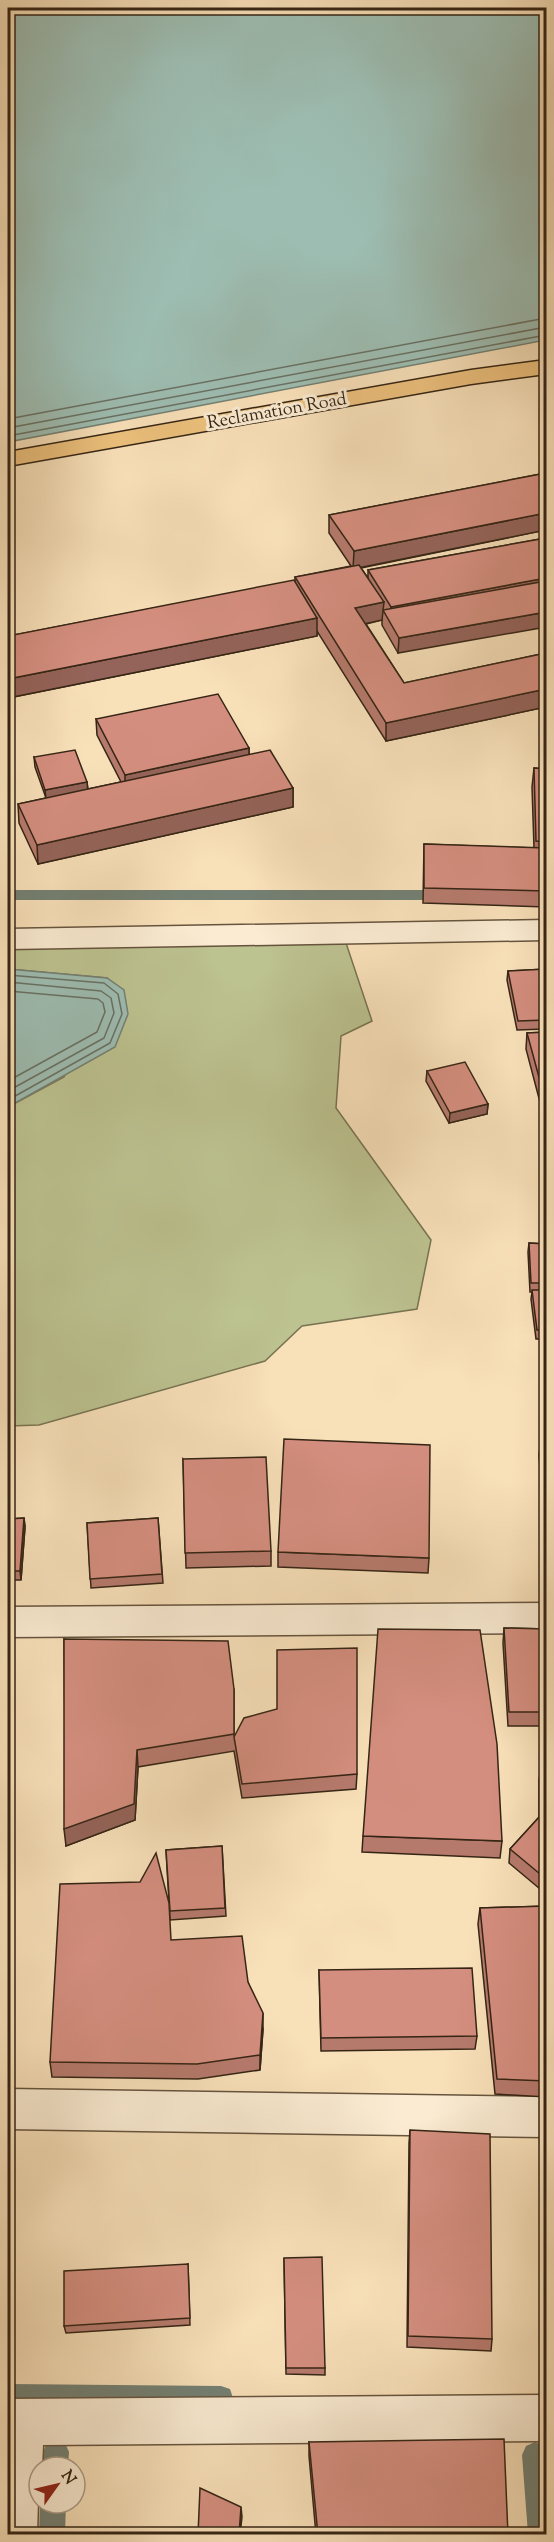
<svg xmlns="http://www.w3.org/2000/svg" width="554" height="2542" font-family="'Sorts Mill Goudy',serif">
	<style>
		.green { fill: #bcc290; stroke: #787452; stroke-width: 1.5 }
		.water { fill: #9dbdb2; stroke: #738073; stroke-width: 1.5 }
		.lines { fill: none; stroke-linecap: round; stroke-linejoin: round }
		.shore { stroke: #697164; stroke-width: 1.5 }
		.stream { fill: #738073; fill-rule: evenodd }
		.minor-casing { stroke: #66543e; stroke-width: 3 }
		.major-casing { stroke: #352515; stroke-width: 3 }
		.minor { fill: #faebd2; fill-rule: evenodd }
		.major { fill: #ecc07c; fill-rule: evenodd }
		.wall { fill: #b67a6d; stroke: #352515; stroke-width: 1.5 }
		.shaded-wall { fill: #946359; stroke: #352515; stroke-width: 1.5 }
		.building { fill: #d48e7f; stroke: #352515; stroke-width: 1.5 }
		.labels { text-anchor: middle; dominant-baseline: central; stroke-width: 6; stroke-linejoin: round; paint-order: stroke }
		.far-street-label { font-size: 18px; fill: #352515; stroke: #faebd2 }
	</style>
	<rect width="100%" height="100%" fill="#f8e0b9"/>
	<filter id="stains"><feTurbulence type="fractalNoise" baseFrequency=".00333" numOctaves="4"/><feColorMatrix values="0 0 0 0 .2 0 0 0 0 .09 0 0 0 0 .02 0 0 0 .5 -.17"/></filter>
	<radialGradient id="worn" r=".72"><stop offset=".6" stop-color="#630" stop-opacity="0"/><stop offset="1" stop-color="#630" stop-opacity=".3"/></radialGradient>
	<polygon class="green" points="343,934 372,1021 341,1036 336,1108 431,1240 417,1309 302,1326 265,1361 39,1425 8,1426 8,1107 64,1077 107,978 8,969 8,939"/>
	<g class="water">
		<polygon points="8,8 546,8 546,340 8,442"/>
		<polygon points="8,969 107,978 124,990 128,1014 115,1047 8,1107"/>
	</g>
	<g class="lines">
		<g class="shore">
			<polyline points="8,419 546,318"/>
			<polyline points="8,428 546,327"/>
			<polyline points="8,436 546,335"/>
			<polyline points="8,975 104,983 118,994 122,1014 110,1043 8,1100"/>
			<polyline points="8,982 101,991 111,998 114,1013 104,1038 8,1091"/>
			<polyline points="8,991 98,999 103,1003 105,1012 97,1032 8,1081"/>
		</g>
		<g class="stream">
			<polygon points="8,890 446,890 454,895 446,900 8,900"/>
			<polygon points="8,2384 221,2386 230,2389 233,2398 230,2407 221,2410 8,2408"/>
			<polygon points="56,2439 65,2443 69,2452 68,2467 42,2467 43,2452 47,2443"/>
			<polygon points="535,2442 544,2446 546,2452 546,2534 528,2534 522,2455 526,2446"/>
			<polygon points="40,2503 66,2503 65,2534 39,2534"/>
		</g>
		<g class="minor-casing">
			<g id="minor">
				<polygon points="546,920 546,940 8,949 8,929"/>
				<polygon points="546,1603 546,1633 8,1637 8,1607"/>
				<polygon points="8,2089 546,2097 546,2137 8,2129"/>
				<polygon points="546,2395 546,2441 43,2445 42,2467 39,2467 37,2534 8,2534 8,2399"/>
			</g>
		</g>
		<g class="major-casing">
			<polygon id="major" points="546,360 546,374 471,384 8,466 8,452 471,370"/>
		</g>
		<use href="#minor" class="minor"/>
		<use href="#major" class="major"/>
	</g>
	<g class="wall">
		<polygon points="546,473 546,530 361,568 368,578 368,570 546,538 398,653 382,625 382,620 366,624 404,683 546,653 546,707 386,741 317,631 317,636 8,698 8,636 295,581 295,577 351,566 329,533 329,515"/>
		<polygon points="544,708 546,708 546,756 542,723"/>
		<polygon points="96,719 249,748 249,754 293,788 293,807 38,864 19,823 18,804 46,798 35,767 34,757 87,782 88,789 121,782 97,735"/>
		<polygon points="534,768 546,769 546,907 423,903 424,844 534,848 532,787"/>
		<polygon points="546,969 546,1029 517,1030 507,980 508,971"/>
		<polygon points="546,1032 546,1125 526,1049 527,1033"/>
		<polygon points="427,1071 488,1104 487,1114 449,1123 426,1081"/>
		<polygon points="529,1243 546,1244 546,1339 536,1339 531,1299 532,1292 530,1292 528,1252"/>
		<polygon points="541,1440 546,1440 546,1532 545,1532 539,1455"/>
		<polygon points="183,1459 271,1551 271,1566 186,1568"/>
		<polygon points="24,1518 25,1527 21,1580 8,1580 8,1519"/>
		<polygon points="158,1518 163,1583 91,1588 87,1523"/>
		<polygon points="278,1552 429,1558 428,1573 278,1567"/>
		<polygon points="504,1628 546,1629 546,1726 508,1726 503,1643"/>
		<polygon points="64,1639 234,1689 234,1736 357,1774 356,1789 242,1798 234,1751 138,1767 135,1820 66,1846"/>
		<polygon points="541,1766 546,1766 546,1894 509,1863 510,1849 539,1817 539,1780"/>
		<polygon points="363,1836 502,1841 500,1858 362,1852"/>
		<polygon points="222,1846 226,1916 170,1920 166,1850"/>
		<polygon points="546,1906 546,2097 495,2094 478,1924 480,1908"/>
		<polygon points="171,1940 248,1982 263,2029 260,2070 198,2079 52,2077 50,2062"/>
		<polygon points="319,1970 477,2036 475,2049 321,2051"/>
		<polygon points="410,2130 492,2339 491,2351 407,2347 409,2143"/>
		<polygon points="284,2258 325,2368 325,2375 286,2374"/>
		<polygon points="188,2264 190,2325 66,2333 64,2326"/>
		<polygon points="309,2442 508,2535 316,2535 309,2456"/>
	</g>
	<g class="shaded-wall">
		<polygon points="546,513 546,530 353,569 354,551"/>
		<polygon points="546,578 546,593 390,622 391,607"/>
		<polygon points="384,602 382,620 355,626 355,608"/>
		<polygon points="546,612 546,627 398,653 399,638"/>
		<polygon points="317,618 317,636 8,698 8,679"/>
		<polygon points="546,689 546,707 386,741 386,723"/>
		<polygon points="249,748 249,764 125,791 125,775"/>
		<polygon points="87,782 88,792 46,799 45,790"/>
		<polygon points="293,788 293,807 38,864 37,845"/>
		<polygon points="488,1104 487,1114 449,1123 450,1113"/>
		<polygon points="24,1518 25,1527 21,1580 20,1571"/>
		<polygon points="137,1750 138,1767 135,1820 66,1846 64,1829"/>
		<polygon points="263,2013 263,2029 260,2070 260,2055"/>
		<polygon points="241,2507 242,2517 240,2535 239,2535"/>
	</g>
	<g class="building">
		<polygon points="546,473 546,513 354,551 329,515"/>
		<polygon points="546,538 546,578 391,607 368,570"/>
		<polygon points="359,565 384,602 355,608 404,683 546,653 546,689 386,723 295,577"/>
		<polygon points="294,580 317,618 8,679 8,636"/>
		<polygon points="546,581 546,612 399,638 383,610"/>
		<polygon points="218,694 249,748 125,775 96,719"/>
		<polygon points="544,708 546,708 546,731"/>
		<polygon points="75,750 87,782 45,790 34,757"/>
		<polygon points="270,750 293,788 37,845 18,804"/>
		<polygon points="534,768 546,769 546,842 536,841"/>
		<polygon points="424,844 546,848 546,891 424,888"/>
		<polygon points="546,969 546,1020 518,1021 508,971"/>
		<polygon points="546,1032 546,1103 527,1033"/>
		<polygon points="465,1062 488,1104 450,1113 427,1071"/>
		<polygon points="529,1243 546,1244 546,1283 531,1283"/>
		<polygon points="532,1290 546,1290 546,1330 537,1330"/>
		<polygon points="284,1439 430,1445 429,1558 278,1552"/>
		<polygon points="541,1440 546,1440 546,1507"/>
		<polygon points="266,1457 271,1551 185,1553 183,1459"/>
		<polygon points="24,1518 20,1571 8,1571 8,1519"/>
		<polygon points="158,1518 162,1574 90,1579 87,1523"/>
		<polygon points="504,1628 546,1629 546,1712 509,1712"/>
		<polygon points="378,1629 480,1630 497,1744 502,1841 363,1836"/>
		<polygon points="64,1639 228,1641 234,1689 234,1734 137,1750 134,1804 64,1829"/>
		<polygon points="357,1648 357,1774 242,1784 234,1737 244,1718 277,1709 277,1650"/>
		<polygon points="541,1766 546,1766 546,1879 510,1849 542,1814"/>
		<polygon points="222,1846 225,1908 170,1911 166,1850"/>
		<polygon points="156,1853 169,1903 171,1940 242,1936 248,1982 263,2013 260,2055 197,2064 50,2062 60,1884 140,1882"/>
		<polygon points="546,1906 546,2081 497,2079 480,1908"/>
		<polygon points="472,1968 477,2036 321,2038 319,1970"/>
		<polygon points="410,2130 490,2134 492,2339 408,2336"/>
		<polygon points="322,2257 325,2368 286,2368 284,2258"/>
		<polygon points="188,2264 190,2318 64,2326 64,2271"/>
		<polygon points="504,2439 508,2535 318,2535 309,2442"/>
		<polygon points="200,2488 241,2507 239,2535 198,2535"/>
	</g>
	<g class="labels">
		<g class="far-street-label">
			<text transform="translate(277 412) rotate(-10)">Reclamation Road</text>
		</g>
	</g>
	<rect width="554" height="2542" fill="none" stroke="#f8e0b9" stroke-width="30"/>
	<rect x="9" y="9" width="536" height="2524" fill="none" stroke="#352515" stroke-width="3"/>
	<rect x="15" y="15" width="524" height="2512" fill="none" stroke="#352515" stroke-width="1.5"/>
	<g transform="translate(57 2485) rotate(56)"><circle r="28" fill="#faebd2" stroke="#ab9c86" stroke-width="1.5"/>
	<path d="M0-4.5L10 22L0 15L-10 22Z" fill="#8f2418"/>
	<text y="-9" font-size="16" font-weight="bold" text-anchor="middle" fill="#352515">N</text>
	</g>
	<rect width="100%" height="100%" filter="url(#stains)"/>
	<rect width="100%" height="100%" fill="url(#worn)"/>
</svg>
